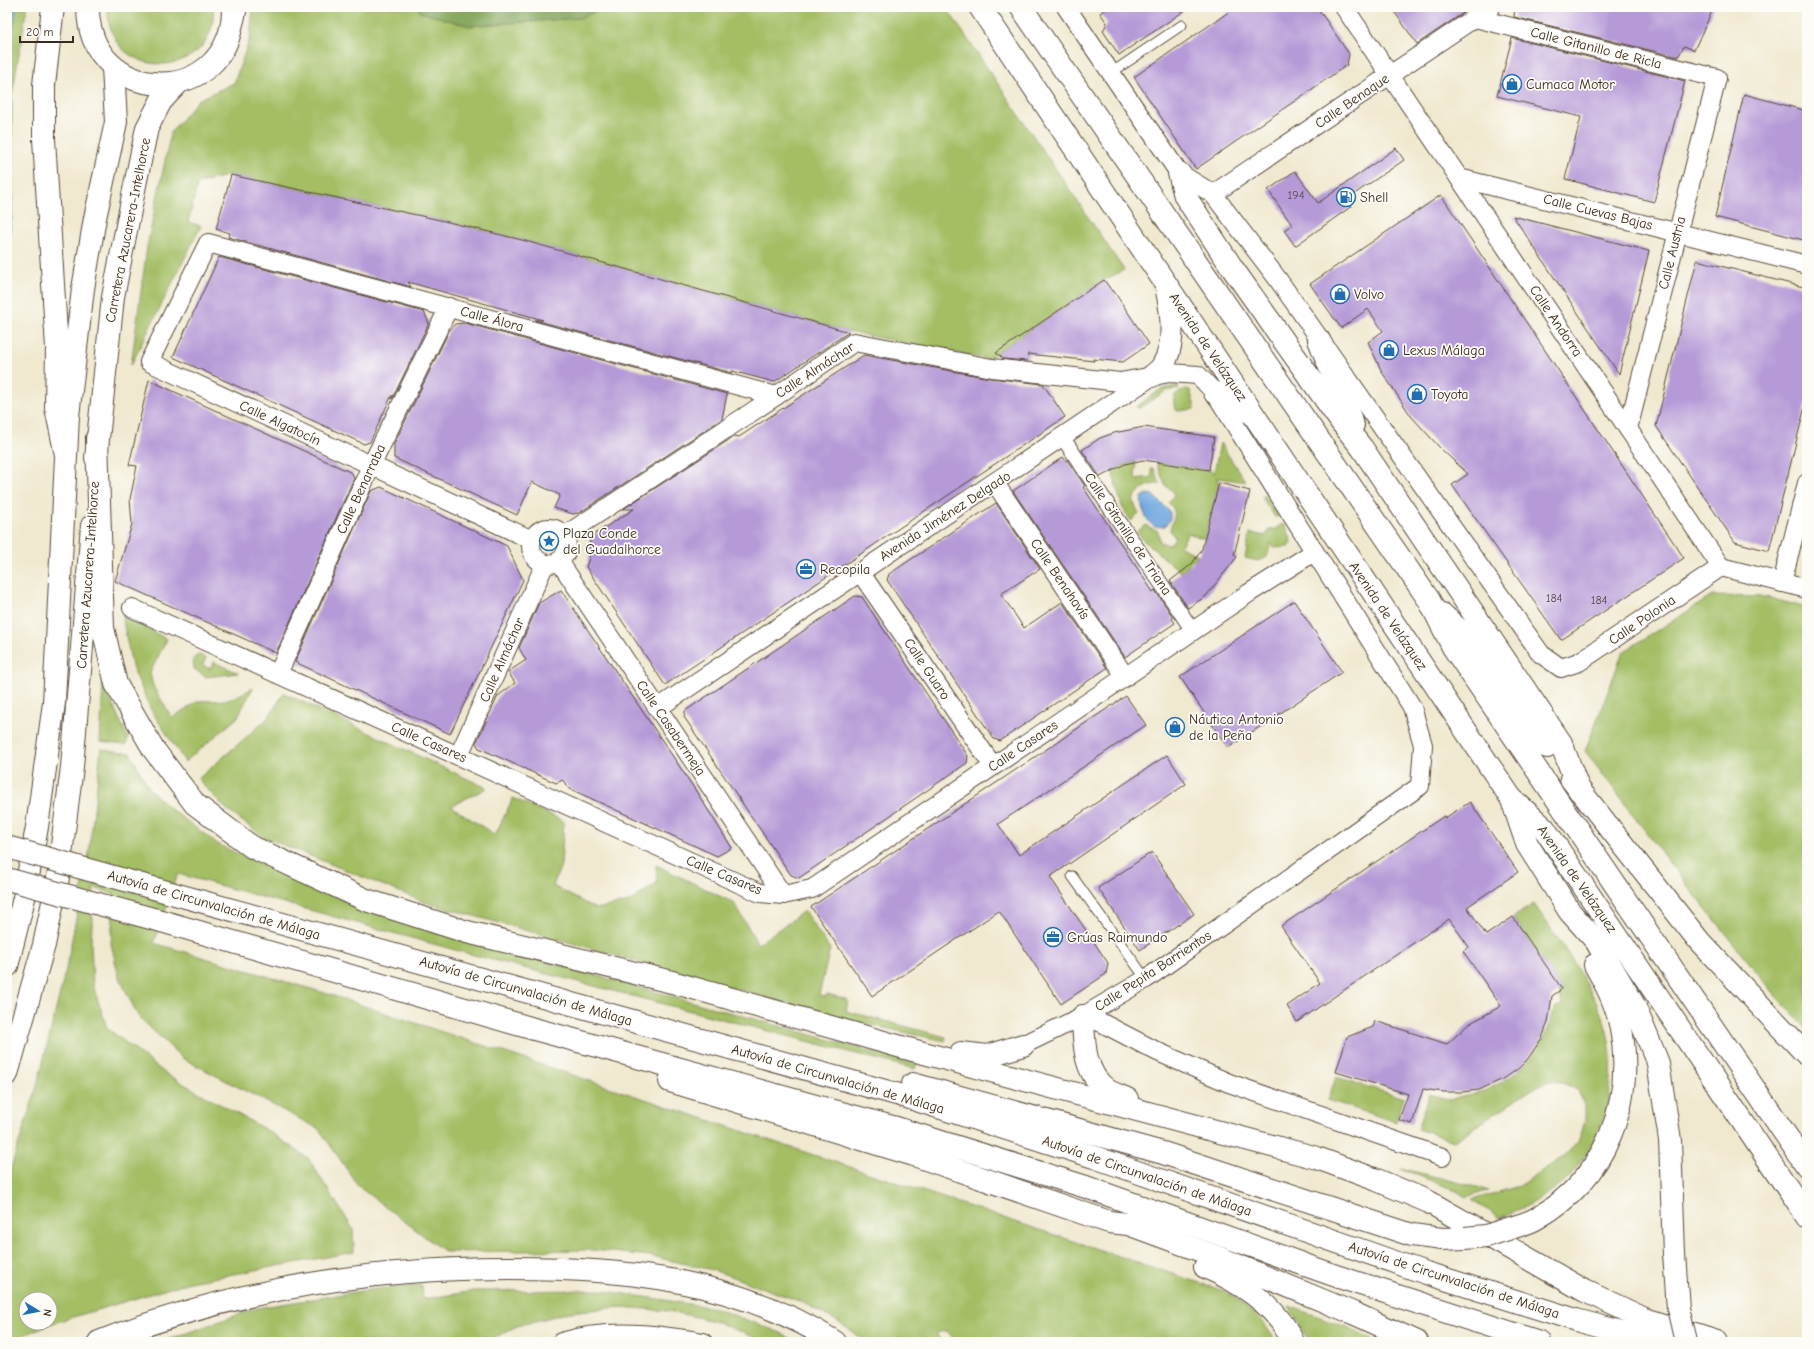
<svg xmlns="http://www.w3.org/2000/svg" width="1814" height="1349" font-family="'Comic Neue',sans-serif">
	<style>
		.green { fill: #a3be64; stroke: #6f7441; fill-rule: evenodd }
		.forest { fill: #82a55a; stroke: #5e683c }
		.water { fill: #72a9e0; stroke: #566a7f }
		.building { fill: #b59ad7 }
		.lines { fill: none; stroke-linecap: round; stroke-linejoin: round }
		.service-casing { stroke: #564739; stroke-width: 11 }
		.pedestrian-casing { stroke: #564739; stroke-width: 16 }
		.minor-casing { stroke: #564739; stroke-width: 20 }
		.primary-casing { stroke: #564739; stroke-width: 24 }
		.motorway-casing { stroke: #564739; stroke-width: 24 }
		.service { stroke: #fff; stroke-width: 9 }
		.pedestrian { stroke: #fff; stroke-width: 14 }
		.minor { stroke: #fff; stroke-width: 18 }
		.primary { stroke: #fff; stroke-width: 22 }
		.motorway { stroke: #fff; stroke-width: 22 }
		.motorway-bridge-casing { stroke: #564739; stroke-width: 24; stroke-linecap: butt }
		.motorway-bridge { stroke: #fff; stroke-width: 22 }
		.labels { text-anchor: middle; dominant-baseline: central; stroke-width: 3.5; stroke-linejoin: round; paint-order: stroke }
		.number-label { font-size: 12px; fill: #5a464c }
		.street-label { font-size: 14px; fill: #3b2a1e; stroke: #fdfcf7 }
		.poi-label { font-size: 14px; fill: #3b2a1e; stroke: #fdfcf7; text-anchor: start }
	</style>
	<rect width="100%" height="100%" fill="#fdfcf7"/>
	<filter id="ink" filterUnits="userSpaceOnUse"><feTurbulence type="fractalNoise" baseFrequency=".025" numOctaves="2"/><feDisplacementMap in="SourceGraphic" scale="8" xChannelSelector="R" yChannelSelector="G"/><feConvolveMatrix kernelMatrix="1 2 1 2 8 2 1 2 1" color-interpolation-filters="sRGB"/></filter>
	<filter id="wash" filterUnits="userSpaceOnUse"><feTurbulence type="fractalNoise" baseFrequency=".012" numOctaves="4" result="noise"/><feDisplacementMap in="SourceGraphic" scale="16" xChannelSelector="R" yChannelSelector="G"/><feGaussianBlur stdDeviation="0.9" result="paint"/><feColorMatrix in="noise" values="0 0 0 0 0 0 0 0 0 0 0 0 0 0 0 0 0 1.4 0 .05"/><feComposite in="paint" operator="in"/></filter>
	<g filter="url(#wash)">
		<rect width="100%" height="100%" fill="#f0e9d0"/>
		<g class="green">
			<polygon points="17,7 27,7 12,95 12,217 7,256 7,57"/>
			<path d="M108,7H213C220,81 105,85 108,7Z"/>
			<polygon points="253,7 419,7 420,12 581,18 604,7 946,7 1124,270 1104,280 987,359 849,332 522,240 441,220 231,175 198,183 188,222 201,226 131,365 147,247 171,132 198,100 234,83 250,38"/>
			<polygon points="1176,386 1178,386 1178,389 1166,391 1139,408 1136,407 1161,389"/>
			<path d="M1187,389L1190,390L1195,407L1194,409L1178,411L1175,410C1172,397 1173,393 1187,389Z"/>
			<path d="M1220,443L1246,482L1217,478L1219,483L1205,539L1188,533L1180,547L1198,555L1182,573L1144,541L1137,531L1147,525L1149,528L1158,531L1160,542L1169,545L1175,538L1170,530C1172,517 1180,514 1168,502L1173,497L1174,492L1165,485L1156,462L1211,470L1214,473Z"/>
			<path d="M1136,462L1135,479L1152,477L1151,468L1154,469L1160,484C1149,483 1137,490 1133,501L1139,514L1131,521L1122,507L1112,470L1125,464Z"/>
			<polygon points="1264,495 1278,515 1278,517 1275,517 1262,498"/>
			<path d="M1282,524L1285,525C1288,530 1291,538 1291,543L1288,547L1274,548L1271,543L1267,557L1258,561L1245,558L1250,533L1266,536L1269,530L1275,529Z"/>
			<polygon points="1712,596 1766,597 1807,608 1807,1028 1781,1002 1674,869 1585,751 1623,652"/>
			<polygon points="122,616 167,639 150,673 153,686 172,718 198,701 229,700 253,688 237,718 185,762 151,710 132,666"/>
			<polygon points="198,654 206,658 203,665 210,669 214,662 238,673 206,677 194,669 193,660"/>
			<polygon points="103,684 128,738 126,745 100,742"/>
			<polygon points="284,693 487,788 451,806 495,835 513,798 564,821 561,865 553,886 596,909 629,902 657,883 656,865 734,903 758,944 804,911 830,949 819,995 826,997 827,994 848,1000 846,1011 946,1037 945,1041 844,1019 424,902 264,837 226,809 198,779 267,719"/>
			<path d="M101,749L130,753L149,788L168,807L219,845L293,879L368,910L468,940L917,1064L915,1069L466,953L178,874L154,943L328,994L1224,1291C1245,1304 1265,1319 1276,1342H956L947,1331L936,1333L942,1342H867L838,1322L802,1302L713,1270L650,1256L593,1250L445,1252L359,1187L319,1129L182,1058L138,1016L119,977L111,944L114,894L94,888L91,943L93,985L107,1028L166,1074L268,1131L308,1158L353,1229L354,1252L190,1282L50,1324L7,1342V1180L36,1090L66,969L89,853ZM26,1299H50V1323H26Z"/>
			<path d="M1534,904C1558,940 1587,977 1603,1018C1620,1066 1611,1122 1580,1162C1576,1168 1572,1174 1567,1179C1547,1197 1523,1208 1499,1218L1472,1200L1519,1186L1564,1156L1578,1142L1585,1121V1106L1577,1089L1563,1082L1549,1081L1531,1090L1454,1141L1417,1129L1429,1094L1451,1100C1462,1094 1475,1095 1486,1090C1522,1075 1547,1046 1554,1008L1562,1005L1559,992L1562,989L1513,917Z"/>
			<polygon points="1336,1077 1404,1098 1396,1122 1328,1100"/>
			<polygon points="1400,1168 1489,1190 1466,1198 1459,1192"/>
			<polygon points="422,1285 423,1299 474,1291 600,1290 715,1308 781,1333 796,1342 765,1342 714,1321 669,1311 621,1307 570,1312 517,1326 486,1342 161,1342 257,1308 374,1289"/>
			<polygon points="1289,1306 1345,1326 1377,1342 1309,1342"/>
		</g>
		<polygon class="forest" points="419,7 604,7 581,18 469,26 420,12"/>
		<g class="water">
			<polygon points="7,7 17,7 7,57"/>
			<path d="M1148,494L1153,495L1170,512V519L1165,526L1155,527C1147,523 1139,505 1142,497Z"/>
		</g>
		<g id="blocks">
			<g class="building">
				<polygon points="1109,7 1190,7 1119,55 1103,31 1107,23 1100,13"/>
				<polygon points="1236,7 1317,7 1349,54 1347,65 1196,169 1134,77"/>
				<polygon points="1391,7 1472,7 1417,44"/>
				<polygon points="1515,7 1714,7 1694,50 1684,46 1678,57 1514,17"/>
				<polygon points="1512,38 1685,81 1654,202 1565,179 1581,117 1497,96"/>
				<polygon points="1744,94 1807,111 1807,241 1715,217"/>
				<polygon points="1396,148 1404,160 1347,199 1352,206 1295,246 1284,230 1292,225 1268,190 1295,171 1318,203"/>
				<polygon points="231,175 440,220 522,240 849,332 774,382 732,371 732,373 535,320 543,320 440,291 408,282 411,287 228,237 230,233 216,229"/>
				<polygon points="1441,195 1684,558 1561,640 1452,485 1468,474 1440,448 1411,416 1382,372 1368,342 1383,331 1368,309 1341,328 1310,284"/>
				<polygon points="1513,216 1649,251 1619,374 1590,331"/>
				<polygon points="219,257 424,312 429,323 392,399 392,395 370,442 364,444 173,357"/>
				<polygon points="1697,260 1807,288 1807,398 1769,551 1735,542 1656,426"/>
				<polygon points="1104,280 1112,291 1113,290 1149,344 1123,362 1093,359 1094,361 1028,354 1027,361 1004,359 996,353"/>
				<polygon points="465,323 727,394 722,419 579,513 573,514 554,508 560,495 532,482 517,515 394,458 394,444 449,331 455,324"/>
				<polygon points="864,355 990,378 1043,384 1065,417 665,685 586,567 589,558 590,537 634,509 623,509 735,436 739,437"/>
				<polygon points="149,380 352,473 354,478 276,653 115,581 132,524 130,499 137,466 129,465"/>
				<polygon points="1144,427 1214,437 1209,470 1143,460 1125,464 1100,477 1082,450 1100,438 1114,433"/>
				<polygon points="1063,457 1066,461 1067,460 1085,486 1083,487 1153,592 1155,590 1173,617 1172,619 1175,623 1125,657 1013,491"/>
				<polygon points="1219,483 1250,491 1234,555 1237,557 1206,596 1188,608 1170,581 1192,564 1202,549"/>
				<polygon points="381,487 507,546 523,580 450,734 295,662 371,491"/>
				<polygon points="996,503 1040,569 1001,594 1024,628 1062,602 1107,668 1000,741 994,739 887,580 889,574"/>
				<polygon points="561,590 694,788 732,848 717,856 568,788 563,780 556,783 479,748 476,743 498,696 515,683 508,672 526,660 519,648 539,603"/>
				<polygon points="855,596 862,597 968,756 967,763 799,878 791,875 684,717 685,711"/>
				<polygon points="1294,601 1342,672 1228,748 1180,677"/>
				<polygon points="1126,696 1146,725 998,824 1019,855 1167,755 1186,784 1050,877 1108,963 1106,974 1061,1004 999,911 872,996 811,907"/>
				<polygon points="1470,802 1518,872 1467,907 1486,935 1513,917 1562,989 1552,996 1548,1022 1542,1038 1527,1060 1519,1068 1505,1078 1479,1090 1462,1092 1444,1092 1423,1089 1412,1124 1399,1120 1408,1094 1336,1072 1347,1037 1373,1027 1375,1021 1447,1044 1469,1024 1501,1006 1463,951 1469,947 1449,919 1297,1022 1287,1006 1320,983 1281,926 1444,816 1445,818"/>
				<polygon points="1152,852 1194,914 1140,950 1098,888"/>
			</g>
		</g>
	</g>
	<g filter="url(#ink)">
		<use href="#blocks" fill-opacity="0" stroke="#564739" stroke-width="1"/>
		<g class="lines">
			<g class="service-casing">
				<g id="service">
					<polyline points="1111,73 1182,25"/>
					<polyline points="1072,876 1146,979"/>
				</g>
			</g>
			<g class="pedestrian-casing">
				<polyline id="pedestrian" points="1063,438 1193,631"/>
			</g>
			<g class="minor-casing">
				<g id="minor">
					<polyline points="1066,7 1179,173 1213,194 1277,278 1541,654 1561,668 1579,662 1721,567"/>
					<polyline points="1344,7 1721,567"/>
					<polyline points="1475,18 1717,78 1628,429"/>
					<polyline points="1459,178 1807,265"/>
					<polyline points="1213,194 1491,7"/>
					<polyline points="995,483 1125,676"/>
					<circle cx="549" cy="546" r="18"/>
					<polyline points="564,536 776,396 854,342 992,368 1120,382 1170,373 1198,375 1215,393 1412,707 1423,745 1420,786 1146,979 1083,1016 1023,1045"/>
					<polyline points="532,540 149,362 208,243 776,396"/>
					<polyline points="559,561 783,895"/>
					<polyline points="1721,567 1807,589"/>
					<polyline points="860,572 993,766"/>
					<polyline points="1782,583 1807,483"/>
					<polyline points="132,608 760,893 783,895 812,889 1249,593 1314,552"/>
					<polyline points="278,674 371,466 449,307"/>
					<polyline points="658,708 1148,379"/>
					<polyline points="459,755 545,564"/>
					<polyline points="1083,1016 1102,1023 1158,1052 1229,1083 1442,1157"/>
					<path d="M561,1342C607,1328 657,1334 703,1342"/>
				</g>
			</g>
			<g class="primary-casing">
				<g id="primary">
					<path d="M88,7C88,109 234,109 233,7"/>
					<polyline points="96,458 113,297 135,185 147,128 161,101 178,83"/>
					<polyline points="7,966 24,898 37,827 54,703 68,416 83,289 95,218 116,122 113,67"/>
					<polyline points="7,1074 44,945 58,878 72,767 92,526"/>
				</g>
			</g>
			<g class="motorway-casing">
				<g id="motorway">
					<polyline points="53,7 44,85 44,139 54,300 57,348 56,408 66,455"/>
					<polyline points="980,7 1511,798 1544,828 1807,1217"/>
					<polyline points="1021,7 1429,600 1453,647 1807,1166"/>
					<polyline points="233,20 236,7"/>
					<polyline points="1179,173 1185,196 1233,269 1342,423 1362,448 1561,743 1579,790"/>
					<polyline points="1319,340 1353,425"/>
					<path d="M1152,376C1156,373 1161,369 1163,365C1176,344 1172,314 1167,291"/>
					<polyline points="1215,393 1249,412"/>
					<polyline points="97,438 103,628 116,684 154,750 195,804 252,847 366,900 467,932 672,982 905,1048 1317,1158 1377,1180 1429,1202 1585,1291 1647,1320 1717,1342"/>
					<polyline points="1442,614 1467,637 1547,747"/>
					<polyline points="1571,779 1700,942 1807,1055"/>
					<polyline points="1512,800 1527,844 1570,912 1596,941 1634,1005 1658,1063 1670,1140 1674,1254"/>
					<polyline points="171,893 907,1097 1094,1157 1426,1273 1576,1320 1659,1342"/>
					<polyline points="161,921 534,1029 893,1127 1086,1187 1339,1277 1539,1342"/>
					<path d="M1083,1016C1084,1042 1083,1072 1107,1090C1113,1094 1121,1096 1127,1099"/>
					<polyline points="961,1053 987,1056 1023,1045"/>
					<polyline points="670,1081 914,1155 1109,1222 1128,1224 1215,1256 1353,1313 1417,1342"/>
					<polyline points="913,1084 1163,1153 1412,1235 1442,1239 1465,1238"/>
					<path d="M1511,1228C1520,1225 1529,1223 1537,1218C1606,1179 1636,1100 1620,1024C1616,1003 1605,983 1595,965"/>
					<path d="M1205,1267C1240,1282 1277,1306 1293,1342"/>
					<path d="M99,1342C229,1291 370,1268 509,1268C622,1268 737,1279 835,1342"/>
				</g>
			</g>
			<use href="#service" class="service"/>
			<use href="#pedestrian" class="pedestrian"/>
			<use href="#minor" class="minor"/>
			<use href="#primary" class="primary"/>
			<use href="#motorway" class="motorway"/>
			<g class="motorway-bridge-casing">
				<g id="motorway-bridge">
					<polyline points="7,847 171,893"/>
					<polyline points="7,879 161,921"/>
					<polyline points="1465,1238 1486,1236 1511,1228"/>
					<polyline points="1674,1254 1678,1308 1686,1342"/>
				</g>
			</g>
			<use href="#motorway-bridge" class="motorway-bridge"/>
		</g>
	</g>
	<defs>
		<g id="shop-ring" transform="scale(1)"><circle r="9.5" fill="#fdfcf7" stroke="#1f6fb2" stroke-width="1.5"/><path d="M-5-2.5h2.3a2.7 3.5 0 0 1 5.4 0H5L5.5 6h-11ZM-1.5-2.5h3a1.5 2.3 0 0 0-3 0Z" fill="#1f6fb2"/></g>
		<g id="fuel-ring" transform="scale(1)"><circle r="9.5" fill="#fdfcf7" stroke="#1f6fb2" stroke-width="1.5"/><path d="M-5.5-6h7V0h2V4h1.3V-2.5L3-4.5l.8-.8L6-3V5H2.5V1h-1V6h-7ZM-4.2-4.7v3.2H.2V-4.7Z" fill="#1f6fb2"/></g>
		<g id="sight-ring" transform="scale(1)"><circle r="9.5" fill="#fdfcf7" stroke="#1f6fb2" stroke-width="1.5"/><path d="M0-6L1.8-2.2L6-1.7L2.9 1.2L3.7 5.4L0 3.3L-3.7 5.4L-2.9 1.2L-6-1.7L-1.8-2.2Z" fill="#1f6fb2"/></g>
		<g id="office-ring" transform="scale(1)"><circle r="9.5" fill="#fdfcf7" stroke="#1f6fb2" stroke-width="1.5"/><path d="M-6-3h4V-5.5h4V-3h4V5H-6ZM-1-4.5V-3h2v-1.5ZM-6 0V1H6V0Z" fill="#1f6fb2"/></g>
	</defs>
	<g fill-rule="evenodd">
		<use href="#shop-ring" x="1512" y="84"/>
		<use href="#fuel-ring" x="1346" y="197"/>
		<use href="#shop-ring" x="1340" y="294"/>
		<use href="#shop-ring" x="1389" y="350"/>
		<use href="#shop-ring" x="1417" y="394"/>
		<use href="#sight-ring" x="549" y="541"/>
		<use href="#office-ring" x="806" y="569"/>
		<use href="#shop-ring" x="1175" y="727"/>
		<use href="#office-ring" x="1053" y="937"/>
	</g>
	<g class="labels">
		<g class="number-label">
			<text x="1296" y="195">194</text>
			<text x="1554" y="598">184</text>
			<text x="1599" y="600">184</text>
		</g>
		<g class="street-label">
			<text transform="translate(1596 48) rotate(14)">Calle Gitanillo de Ricla</text>
			<text transform="translate(1352 101) rotate(-34)">Calle Benaque</text>
			<text transform="translate(1598 212) rotate(14)">Calle Cuevas Bajas</text>
			<text transform="translate(128 230) rotate(-79)">Carretera Azucarera-Intelhorce</text>
			<text transform="translate(1672 253) rotate(-76)">Calle Austria</text>
			<text transform="translate(492 319) rotate(15)">Calle Álora</text>
			<text transform="translate(1556 321) rotate(56)">Calle Andorra</text>
			<text transform="translate(1208 347) rotate(56)">Avenida de Velázquez</text>
			<text transform="translate(815 370) rotate(-33)">Calle Almáchar</text>
			<text transform="translate(280 423) rotate(25)">Calle Algatocín</text>
			<text transform="translate(361 489) rotate(-65)">Calle Benarraba</text>
			<text transform="translate(945 516) rotate(-33)">Avenida Jiménez Delgado</text>
			<text transform="translate(1128 534) rotate(56)">Calle Gitanillo de Triana</text>
			<text transform="translate(88 575) rotate(-86)">Carretera Azucarera-Intelhorce</text>
			<text transform="translate(1060 579) rotate(56)">Calle Benahavís</text>
			<text transform="translate(1388 616) rotate(56)">Avenida de Velázquez</text>
			<text transform="translate(1642 620) rotate(-34)">Calle Polonia</text>
			<text transform="translate(502 660) rotate(-66)">Calle Almáchar</text>
			<text transform="translate(927 669) rotate(56)">Calle Guaro</text>
			<text transform="translate(671 728) rotate(56)">Calle Casabermeja</text>
			<text transform="translate(429 742) rotate(24)">Calle Casares</text>
			<text transform="translate(1023 746) rotate(-34)">Calle Casares</text>
			<text transform="translate(724 875) rotate(23)">Calle Casares</text>
			<text transform="translate(1577 879) rotate(55)">Avenida de Velázquez</text>
			<text transform="translate(214 905) rotate(16)">Autovía de Circunvalación de Málaga</text>
			<text transform="translate(1153 971) rotate(-33)">Calle Pepita Barrientos</text>
			<text transform="translate(526 991) rotate(16)">Autovía de Circunvalación de Málaga</text>
			<text transform="translate(838 1079) rotate(16)">Autovía de Circunvalación de Málaga</text>
			<text transform="translate(1147 1176) rotate(19)">Autovía de Circunvalación de Málaga</text>
			<text transform="translate(1454 1280) rotate(18)">Autovía de Circunvalación de Málaga</text>
		</g>
		<g class="poi-label">
			<text x="1526" y="84">Cumaca Motor</text>
			<text x="1360" y="197">Shell</text>
			<text x="1354" y="294">Volvo</text>
			<text x="1403" y="350">Lexus Málaga</text>
			<text x="1431" y="394">Toyota</text>
			<text x="563" y="533">Plaza Conde<tspan x="563" dy="16">del Guadalhorce</tspan></text>
			<text x="820" y="569">Recopila</text>
			<text x="1189" y="719">Náutica Antonio<tspan x="1189" dy="16">de la Peña</tspan></text>
			<text x="1067" y="937">Grúas Raimundo</text>
		</g>
	</g>
	<rect width="1814" height="1349" fill="none" stroke="#fdfcf7" stroke-width="24"/>
	<g transform="translate(38 1311) rotate(100)"><circle r="19" fill="#fdfcf7" stroke="#afa8a0"/>
	<path d="M0-3L7 15L0 10L-7 15Z" fill="#1f6fb2"/>
	<text y="-6" font-size="11" font-weight="bold" text-anchor="middle" fill="#3b2a1e">N</text>
	</g>
	<path d="M20 36v6h53v-6" fill="none" stroke="#3b2a1e" stroke-width="2"/>
	<text x="26" y="36" font-size="12" fill="#3b2a1e" stroke="#fdfcf7" stroke-width="3" paint-order="stroke">20 m</text>
</svg>
